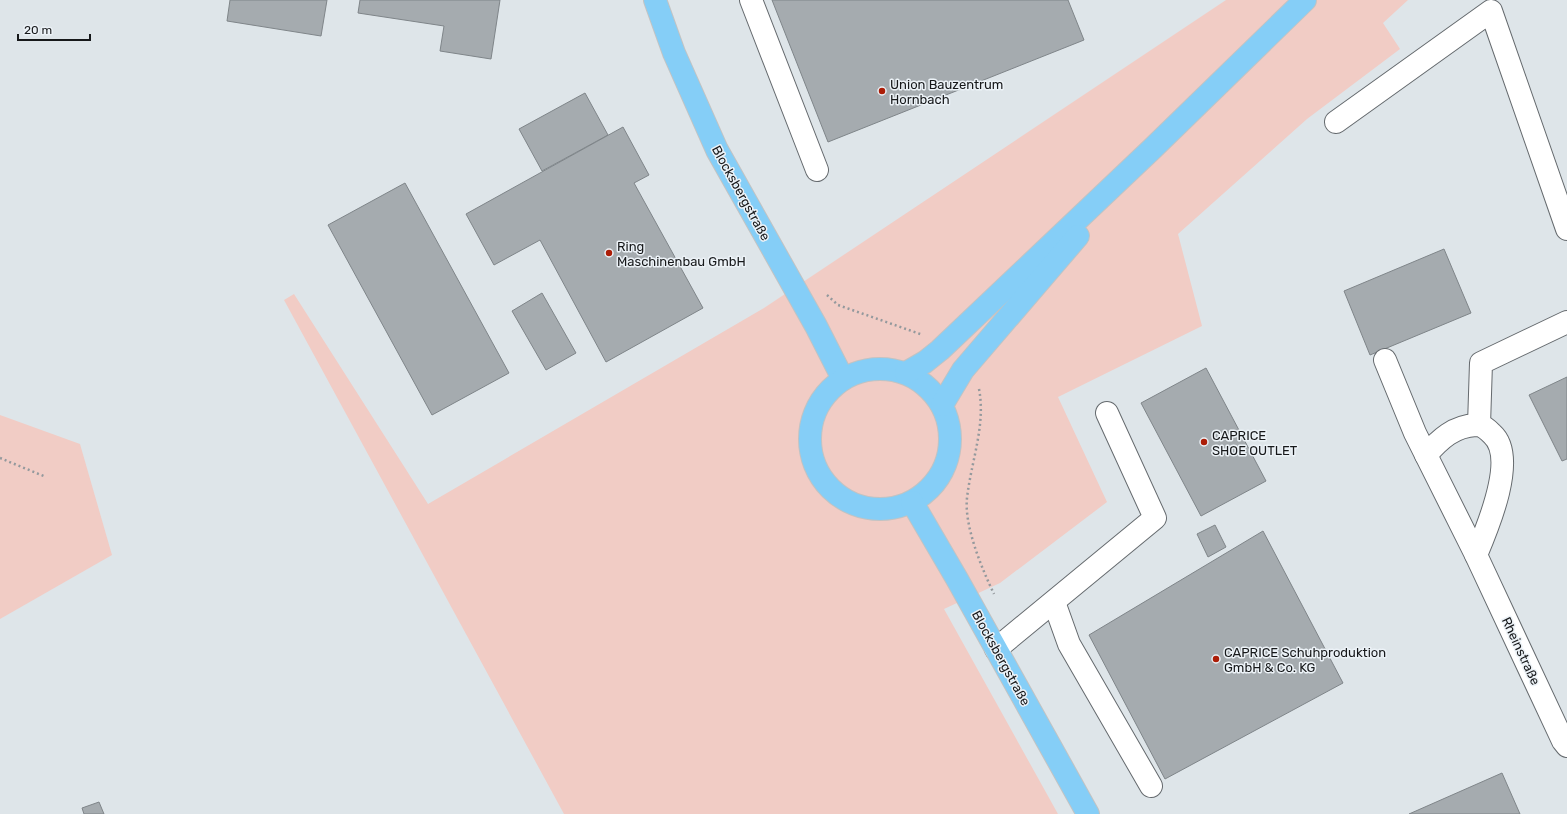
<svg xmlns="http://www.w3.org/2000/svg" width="1567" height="814" font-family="Rubik,sans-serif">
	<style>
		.green { fill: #f1ccc5 }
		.building { fill: #a5abaf; stroke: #7f8589 }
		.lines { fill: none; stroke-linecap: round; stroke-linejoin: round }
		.minor-casing { stroke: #656a6e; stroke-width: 24 }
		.major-casing { stroke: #c2c3c3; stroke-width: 24 }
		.path { stroke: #94999d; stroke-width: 2.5; stroke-dasharray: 2 3; stroke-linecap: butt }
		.minor { stroke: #fff; stroke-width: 22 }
		.major { stroke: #85cef7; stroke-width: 22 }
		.poi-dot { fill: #ac1d07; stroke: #ecf2f7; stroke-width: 1.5 }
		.labels { text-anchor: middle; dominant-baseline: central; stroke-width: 3; stroke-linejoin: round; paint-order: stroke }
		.poi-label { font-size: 13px; fill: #16181a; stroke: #ecf2f7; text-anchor: start }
		.street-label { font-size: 13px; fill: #16181a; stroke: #ecf2f7 }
	</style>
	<rect width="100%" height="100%" fill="#dee5e9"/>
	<g class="green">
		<polygon points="1226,0 1408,0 1383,23 1400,49 1307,119 1178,234 1202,326 1058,397 1107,502 1000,583 944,609 1058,814 564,814 284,300 294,294 428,504 764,308"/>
		<polygon points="0,415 80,444 112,555 0,619"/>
	</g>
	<g class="building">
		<polygon points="230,0 327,0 321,36 227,21"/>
		<polygon points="360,0 500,0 491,59 440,51 444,26 358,13"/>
		<polygon points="772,0 1068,0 1084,40 828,142"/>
		<polygon points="585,93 608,135 542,171 519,129"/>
		<polygon points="623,127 649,175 634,183 703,308 606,362 540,240 494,265 466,214"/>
		<polygon points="405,183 509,373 432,415 328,225"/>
		<polygon points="1444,249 1471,313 1370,355 1344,291"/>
		<polygon points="542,293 576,353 546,370 512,311"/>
		<polygon points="1206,368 1266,481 1201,516 1141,403"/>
		<polygon points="1567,377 1567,459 1562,461 1529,395"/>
		<polygon points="1215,525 1226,547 1208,557 1197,534"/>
		<polygon points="1263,531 1343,683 1165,779 1089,635"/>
		<polygon points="1502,773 1520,814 1409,814"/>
		<polygon points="99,802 104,814 84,814 82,808"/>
	</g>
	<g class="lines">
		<g class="minor-casing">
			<g id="minor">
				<polyline points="751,0 817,170"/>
				<polyline points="1336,122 1491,11 1567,229"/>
				<polyline points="1385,360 1415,433 1476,555 1563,741 1567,746"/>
				<polyline points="1479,425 1481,363 1567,322"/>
				<path d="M1426,455C1440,439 1454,426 1476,425C1483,425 1488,430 1492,434C1518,457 1487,529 1476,555"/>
				<polyline points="1054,602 1069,644 1151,786"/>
				<polyline points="996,649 1155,518 1107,413"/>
			</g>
		</g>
		<g class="major-casing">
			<g id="major">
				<polyline points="655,0 674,53 717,150 816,326 843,379"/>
				<circle cx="880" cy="439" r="70"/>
				<polyline points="906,373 925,362 940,350 1153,148 1305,0"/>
				<polyline points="942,405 963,370 1078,236"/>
				<polyline points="912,502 957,579 1088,814"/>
			</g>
		</g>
		<g class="path">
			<polyline points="827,295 838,305 923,335"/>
			<path d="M979,389C986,425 971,462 967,498C964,526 982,569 994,594"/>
			<polyline points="0,458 46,477"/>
		</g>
		<use href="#minor" class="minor"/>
		<use href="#major" class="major"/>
	</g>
	<g class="poi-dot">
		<circle cx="882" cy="91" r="4"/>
		<circle cx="609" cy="253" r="4"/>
		<circle cx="1204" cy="442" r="4"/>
		<circle cx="1216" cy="659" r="4"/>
	</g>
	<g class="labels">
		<g class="poi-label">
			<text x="890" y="84">Union Bauzentrum<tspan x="890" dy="15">Hornbach</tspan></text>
			<text x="617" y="246">Ring<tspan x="617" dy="15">Maschinenbau GmbH</tspan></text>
			<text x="1212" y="435">CAPRICE<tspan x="1212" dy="15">SHOE OUTLET</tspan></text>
			<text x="1224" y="652">CAPRICE Schuhproduktion<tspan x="1224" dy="15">GmbH &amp; Co. KG</tspan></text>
		</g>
		<g class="street-label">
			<text transform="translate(741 193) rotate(61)">Blocksbergstraße</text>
			<text transform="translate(1521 651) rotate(65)">Rheinstraße</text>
			<text transform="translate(1001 658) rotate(61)">Blocksbergstraße</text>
		</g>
	</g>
	<path d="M18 34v6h72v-6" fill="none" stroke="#16181a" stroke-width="2"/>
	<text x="24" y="34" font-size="12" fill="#16181a" stroke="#ecf2f7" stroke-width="3" paint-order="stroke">20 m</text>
</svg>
